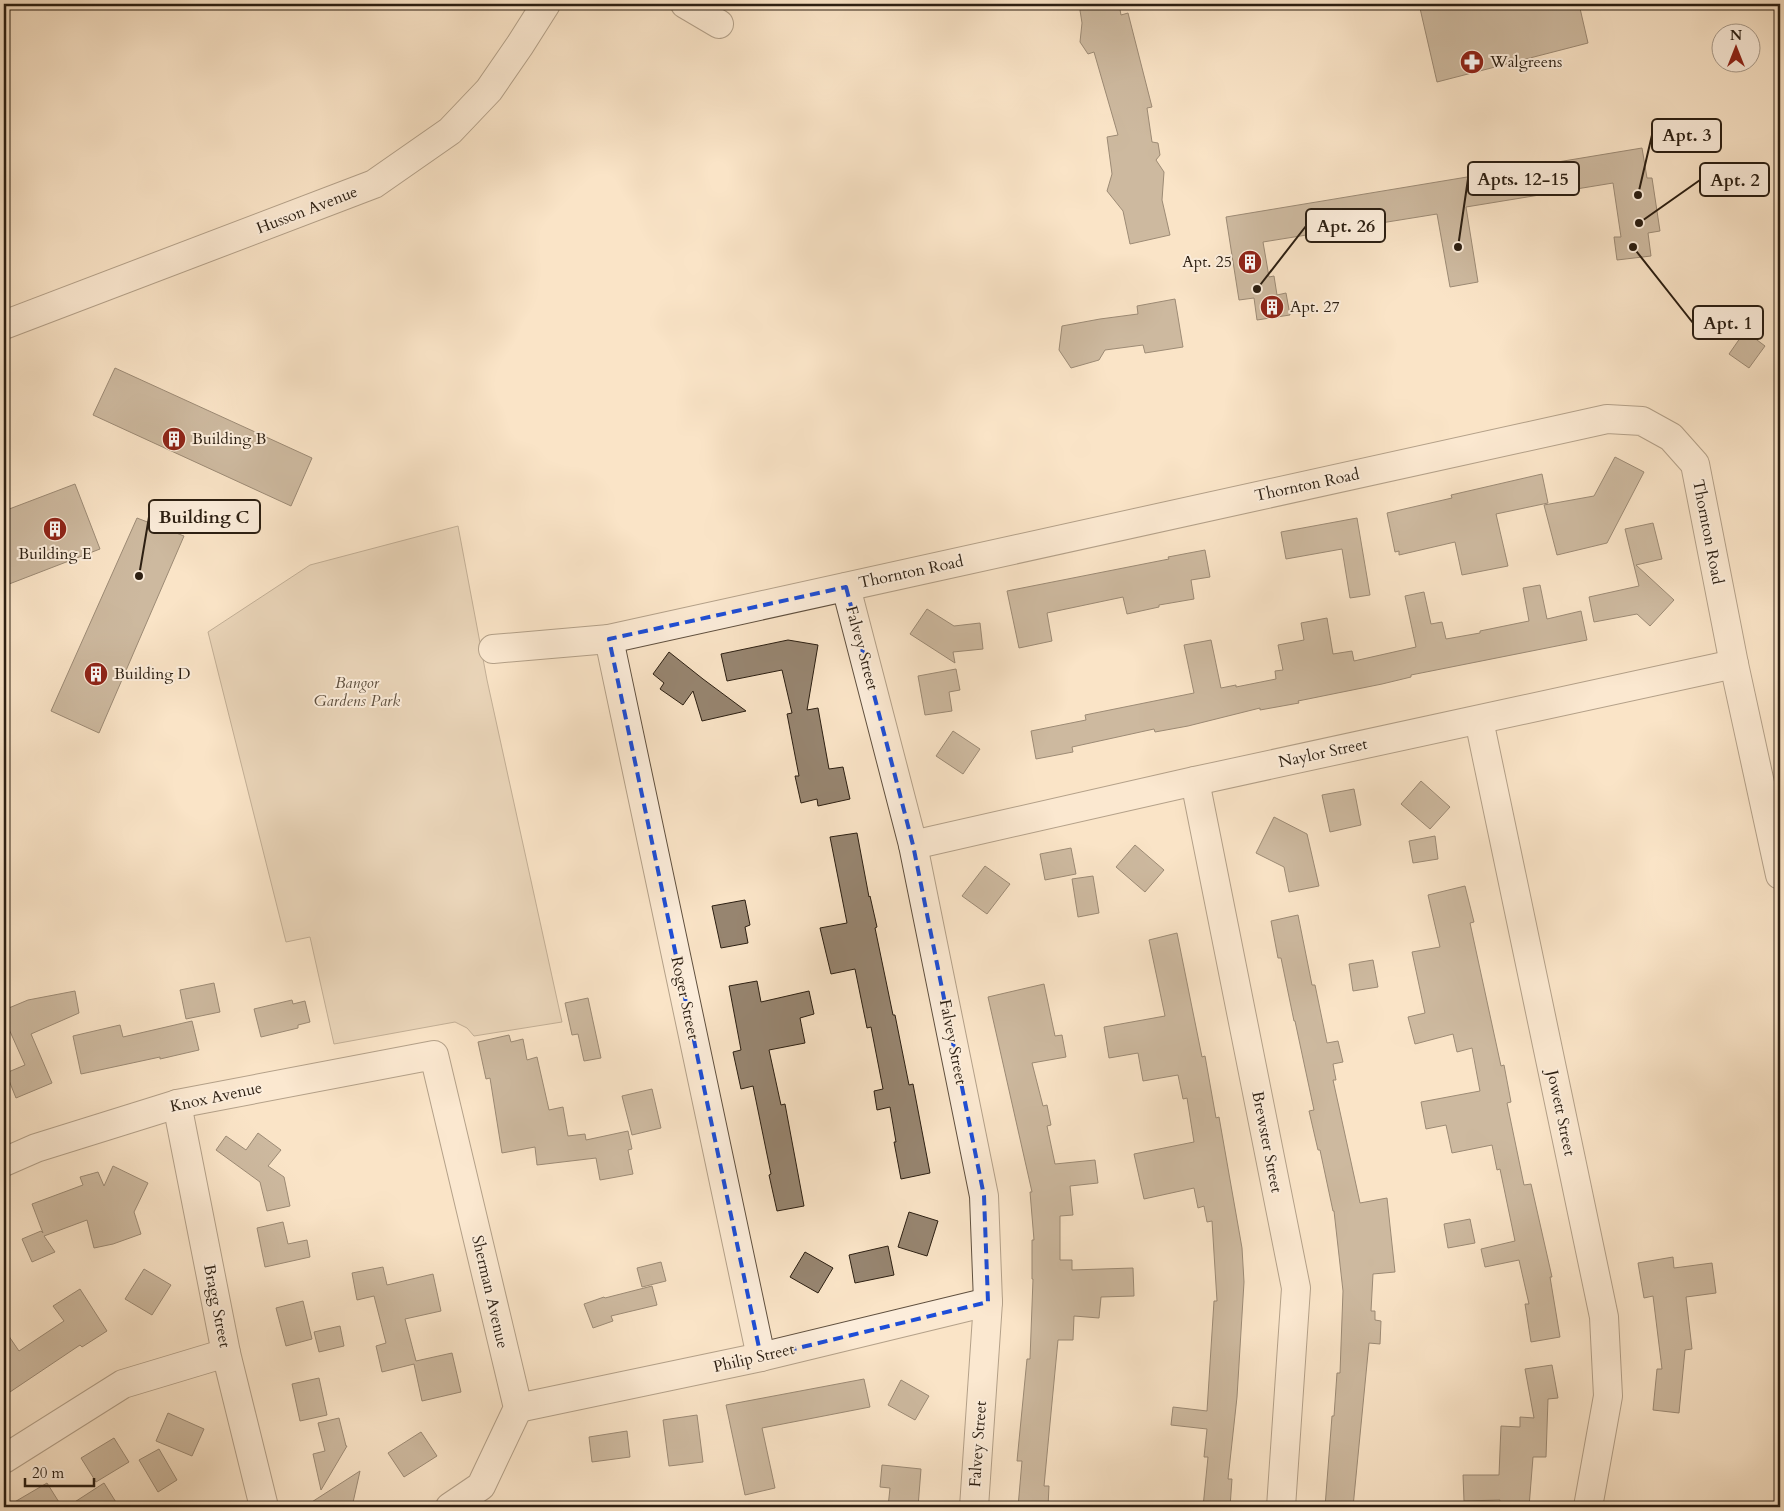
<svg xmlns="http://www.w3.org/2000/svg" width="1784" height="1511" font-family="Cardo,serif">
	<style>
		.green { fill: #d7c3a8; stroke: #82715d }
		.building { fill: #978570; stroke: #2c1f12 }
		.lines { fill: none; stroke-linecap: round; stroke-linejoin: round }
		.minor-casing { stroke: #60503f; stroke-width: 30 }
		.minor { stroke: #fceddb; stroke-width: 28 }
		.marked { fill: none; stroke: #1d4ed8; stroke-width: 4; stroke-dasharray: 10 6; stroke-linejoin: round }
		.labels { text-anchor: middle; dominant-baseline: central; stroke-width: 4; stroke-linejoin: round; paint-order: stroke }
		.poi-label { font-size: 16px; fill: #2c1f12; stroke: #fceddb; text-anchor: start }
		.street-label { font-size: 16px; fill: #2c1f12; stroke: #fceddb }
		.park-label { font-size: 16px; font-style: italic; fill: #5f503f; stroke: #fceddb }
		.leader { fill: none; stroke: #2c1f12; stroke-width: 2 }
		.callout-dot { fill: #2c1f12; stroke: #fceddb; stroke-width: 2 }
		.callout { fill: #fceddb; stroke: #2c1f12; stroke-width: 2 }
		.callout-label { font-size: 18px; text-anchor: middle; font-weight: bold; fill: #2c1f12 }
	</style>
	<rect width="100%" height="100%" fill="#fae4c7"/>
	<filter id="stains"><feTurbulence type="fractalNoise" baseFrequency=".004" numOctaves="4"/><feColorMatrix values="0 0 0 0 .2 0 0 0 0 .09 0 0 0 0 .02 0 0 0 .5 -.17"/></filter>
	<radialGradient id="worn" r=".72"><stop offset=".6" stop-color="#630" stop-opacity="0"/><stop offset="1" stop-color="#630" stop-opacity=".3"/></radialGradient>
	<polygon class="green" points="458,526 487,680 562,1022 474,1036 467,1028 455,1022 334,1044 310,937 286,942 208,632 310,565"/>
	<g class="building">
		<polygon points="1079,4 1119,4 1121,15 1128,13 1152,107 1147,108 1152,142 1158,143 1160,155 1156,160 1164,172 1162,200 1170,235 1130,244 1123,211 1107,191 1112,174 1107,137 1118,135 1094,52 1088,54 1080,42 1082,23"/>
		<polygon points="1419,4 1579,4 1588,43 1437,82"/>
		<polygon points="1642,148 1647,178 1652,178 1660,231 1648,233 1651,256 1617,260 1614,237 1621,237 1613,183 1466,207 1478,282 1450,287 1437,214 1263,242 1269,277 1274,276 1277,295 1286,293 1290,315 1257,320 1254,298 1239,300 1226,217"/>
		<polygon points="1175,299 1183,347 1145,353 1143,345 1105,350 1099,360 1071,368 1059,350 1062,326 1100,319 1138,314 1137,306"/>
		<polygon points="1745,331 1765,346 1749,368 1729,354"/>
		<polygon points="115,368 312,458 291,506 93,415"/>
		<polygon points="1615,457 1644,472 1607,543 1557,555 1544,505 1594,496"/>
		<polygon points="1542,474 1548,503 1496,514 1508,566 1462,575 1455,542 1399,555 1399,551 1395,552 1387,513 1452,498 1451,495"/>
		<polygon points="75,484 100,549 4,586 4,511"/>
		<polygon points="137,518 184,536 99,733 51,711"/>
		<polygon points="1357,518 1370,595 1350,598 1342,549 1286,559 1281,532"/>
		<polygon points="1653,523 1662,559 1636,565 1674,600 1650,626 1637,614 1594,622 1589,597 1639,586 1625,529"/>
		<polygon points="1205,550 1210,577 1191,580 1194,599 1159,605 1159,607 1127,614 1123,597 1047,613 1052,641 1019,648 1007,591 1169,559 1168,557"/>
		<polygon points="1540,585 1547,619 1581,611 1587,640 1411,675 1411,677 1382,684 1298,701 1299,703 1260,710 1260,708 1188,726 1155,732 1154,729 1072,747 1073,752 1036,759 1031,731 1086,720 1085,715 1194,693 1184,645 1211,640 1221,688 1236,685 1236,687 1276,679 1275,671 1283,670 1278,645 1304,640 1301,623 1327,618 1333,654 1352,651 1354,661 1416,647 1405,596 1424,592 1431,624 1442,622 1446,639 1480,633 1480,631 1529,621 1523,588"/>
		<polygon points="927,609 954,626 980,623 983,649 953,652 955,663 910,634"/>
		<polygon points="788,640 818,645 807,710 818,708 829,769 843,767 850,799 818,806 817,799 801,803 795,776 799,776 787,714 792,713 782,670 727,681 721,654"/>
		<polygon points="669,652 703,679 746,711 702,721 693,691 683,705 660,689 664,683 653,674"/>
		<polygon points="956,669 960,690 949,692 952,711 925,715 918,676"/>
		<polygon points="953,731 980,749 963,774 936,756"/>
		<polygon points="1421,781 1450,807 1430,829 1401,804"/>
		<polygon points="1354,789 1361,825 1330,832 1322,795"/>
		<polygon points="1274,817 1307,834 1319,886 1289,892 1284,867 1256,853"/>
		<polygon points="857,833 869,897 870,896 877,927 875,928 893,1015 895,1015 909,1085 913,1084 930,1173 901,1179 894,1142 896,1142 890,1107 877,1110 874,1091 883,1089 871,1027 867,1028 855,969 831,974 820,928 847,923 830,837"/>
		<polygon points="1435,836 1438,859 1413,863 1409,841"/>
		<polygon points="1135,845 1164,870 1145,892 1116,867"/>
		<polygon points="1071,848 1076,874 1045,880 1040,854"/>
		<polygon points="985,866 1010,884 987,914 962,896"/>
		<polygon points="1093,876 1099,913 1078,917 1072,879"/>
		<polygon points="1465,886 1474,922 1470,923 1501,1066 1504,1065 1511,1102 1507,1103 1524,1185 1531,1184 1552,1277 1550,1277 1560,1337 1531,1342 1525,1304 1529,1304 1519,1260 1485,1267 1481,1249 1515,1241 1500,1169 1497,1170 1492,1145 1452,1153 1446,1125 1426,1129 1421,1102 1480,1091 1472,1048 1457,1052 1453,1034 1415,1044 1408,1017 1425,1013 1412,952 1440,947 1428,895"/>
		<polygon points="745,900 750,925 745,927 748,943 721,948 712,906"/>
		<polygon points="1298,915 1312,985 1315,985 1327,1043 1338,1041 1343,1062 1333,1064 1336,1080 1333,1080 1360,1203 1387,1198 1395,1272 1373,1274 1371,1311 1375,1311 1375,1320 1381,1321 1380,1344 1369,1343 1353,1507 1325,1507 1332,1416 1334,1416 1337,1373 1340,1373 1343,1291 1334,1211 1333,1211 1320,1150 1318,1150 1309,1111 1314,1110 1295,1021 1294,1021 1281,958 1278,958 1271,921"/>
		<polygon points="1177,933 1202,1057 1205,1056 1216,1118 1219,1117 1242,1248 1244,1282 1237,1397 1228,1479 1232,1479 1230,1507 1203,1507 1208,1457 1204,1457 1207,1429 1171,1425 1173,1407 1207,1411 1214,1301 1217,1301 1212,1221 1207,1222 1204,1206 1198,1208 1194,1188 1144,1199 1134,1154 1194,1142 1187,1098 1183,1099 1178,1075 1143,1081 1138,1053 1109,1058 1104,1027 1165,1016 1149,940"/>
		<polygon points="1373,960 1378,987 1353,991 1349,964"/>
		<polygon points="757,981 761,1002 809,991 814,1014 800,1018 805,1043 769,1050 781,1105 785,1104 804,1206 777,1211 769,1175 771,1174 753,1086 741,1089 733,1052 741,1050 729,986"/>
		<polygon points="214,983 220,1012 186,1019 180,990"/>
		<polygon points="1044,984 1055,1036 1062,1035 1066,1057 1032,1063 1043,1106 1047,1105 1051,1125 1047,1126 1055,1164 1095,1160 1098,1183 1070,1186 1073,1215 1060,1216 1060,1260 1072,1260 1072,1270 1133,1268 1134,1296 1101,1297 1099,1318 1074,1316 1073,1340 1058,1340 1044,1486 1049,1486 1048,1507 1018,1507 1022,1461 1017,1461 1027,1359 1030,1359 1033,1279 1032,1279 1032,1240 1034,1240 1030,1192 1032,1192 988,997"/>
		<polygon points="75,991 79,1013 31,1034 52,1083 16,1098 6,1073 25,1065 4,1018 4,1010 28,1000"/>
		<polygon points="588,998 601,1058 584,1061 578,1034 572,1035 565,1003"/>
		<polygon points="292,1000 293,1004 305,1001 310,1022 298,1025 298,1028 261,1037 254,1009"/>
		<polygon points="192,1021 199,1050 160,1059 160,1057 81,1074 73,1036 120,1025 123,1037"/>
		<polygon points="509,1035 511,1042 523,1039 527,1060 537,1057 549,1110 563,1107 568,1136 585,1134 586,1140 628,1131 632,1149 628,1150 633,1174 600,1180 596,1158 537,1165 535,1147 502,1153 490,1078 486,1079 478,1042"/>
		<polygon points="652,1089 661,1128 632,1135 622,1096"/>
		<polygon points="258,1133 281,1150 268,1166 284,1177 290,1206 267,1211 260,1182 216,1150 226,1136 246,1150"/>
		<polygon points="113,1166 148,1183 134,1212 141,1234 113,1244 94,1248 87,1220 44,1236 55,1252 32,1262 22,1239 41,1231 43,1233 32,1204 83,1185 80,1177 98,1172 104,1186"/>
		<polygon points="909,1212 938,1221 927,1256 898,1247"/>
		<polygon points="1470,1219 1475,1243 1448,1248 1444,1224"/>
		<polygon points="283,1222 288,1244 307,1240 310,1257 265,1267 257,1228"/>
		<polygon points="888,1246 894,1275 855,1283 849,1255"/>
		<polygon points="805,1252 833,1268 818,1293 790,1277"/>
		<polygon points="1673,1257 1674,1268 1712,1263 1716,1293 1686,1297 1692,1349 1685,1350 1679,1413 1653,1410 1657,1369 1662,1369 1653,1296 1644,1298 1638,1263"/>
		<polygon points="661,1262 666,1281 642,1287 637,1268"/>
		<polygon points="383,1267 387,1285 433,1274 441,1311 405,1319 416,1361 452,1353 461,1392 422,1401 414,1364 382,1372 376,1346 386,1343 374,1296 357,1300 352,1273"/>
		<polygon points="144,1269 171,1285 152,1315 125,1299"/>
		<polygon points="652,1286 657,1305 611,1316 613,1321 593,1328 584,1304 604,1297 605,1298"/>
		<polygon points="80,1289 107,1331 82,1347 80,1345 4,1396 4,1329 19,1351 64,1321 53,1306"/>
		<polygon points="303,1301 312,1339 286,1346 276,1308"/>
		<polygon points="340,1326 344,1346 319,1352 314,1332"/>
		<polygon points="1552,1365 1558,1398 1548,1399 1546,1457 1533,1457 1529,1507 1500,1507 1500,1500 1464,1501 1463,1475 1499,1475 1501,1426 1520,1427 1520,1417 1534,1418 1525,1369"/>
		<polygon points="319,1378 327,1415 300,1421 292,1384"/>
		<polygon points="864,1379 870,1407 762,1428 775,1488 745,1495 726,1405"/>
		<polygon points="901,1380 929,1396 915,1420 888,1405"/>
		<polygon points="168,1413 204,1429 192,1456 156,1441"/>
		<polygon points="697,1415 703,1462 669,1466 663,1420"/>
		<polygon points="339,1418 346,1446 347,1446 321,1490 313,1454 325,1451 318,1423"/>
		<polygon points="627,1431 630,1457 592,1462 589,1437"/>
		<polygon points="421,1432 437,1456 404,1477 388,1453"/>
		<polygon points="114,1438 129,1462 96,1482 81,1458"/>
		<polygon points="159,1449 177,1480 158,1492 139,1460"/>
		<polygon points="882,1465 921,1469 918,1507 888,1507 890,1488 880,1487"/>
		<polygon points="360,1471 352,1507 304,1507"/>
		<polygon points="47,1483 62,1507 6,1507"/>
		<polygon points="104,1483 119,1507 67,1507"/>
	</g>
	<g class="lines">
		<g class="minor-casing">
			<g id="minor">
				<polyline points="685,4 719,24"/>
				<polyline points="4,325 374,184 450,131 489,90 520,45 546,4"/>
				<polyline points="846,587 913,845 984,1196 988,1302 974,1507"/>
				<polyline points="609,639 761,1357"/>
				<polyline points="493,649 609,639 1607,419 1642,421 1671,437 1695,464 1734,664 1780,875"/>
				<polyline points="1479,720 1604,1317 1608,1396 1588,1507"/>
				<polyline points="1195,781 1296,1288 1281,1507"/>
				<polyline points="913,845 1195,781 1734,664"/>
				<polyline points="177,1104 226,1353 264,1507"/>
				<polyline points="4,1162 36,1148 177,1104 434,1055 518,1408 481,1486 450,1507"/>
				<polyline points="518,1408 761,1357 988,1302"/>
				<polyline points="4,1459 123,1384 226,1353"/>
			</g>
		</g>
		<use href="#minor" class="minor"/>
	</g>
	<path d="M0 0H1784V1511H0ZM846,587L913,845L984,1196L988,1302L761,1357L609,639Z" fill="#fae4c7" fill-opacity=".55" fill-rule="evenodd"/>
	<path class="marked" d="M846,587L913,845L984,1196L988,1302L761,1357L609,639Z"/>
	<defs>
		<g id="pharmacy-disc" transform="scale(1.25)"><circle r="9.5" fill="#8f2418" stroke="#fceddb"/><path d="M-2-6h4v4h4v4h-4v4h-4v-4h-4v-4h4Z" fill="#fff"/></g>
		<g id="building-disc" transform="scale(1.25)"><circle r="9.5" fill="#8f2418" stroke="#fceddb"/><path d="M-4-6H4V6H1V3H-1V6H-4ZM-2.5-4.3h1.7v1.8h-1.7ZM.8-4.3h1.7v1.8H.8ZM-2.5-1h1.7V.8h-1.7ZM.8-1h1.7V.8H.8Z" fill="#fff"/></g>
	</defs>
	<g fill-rule="evenodd">
		<use href="#pharmacy-disc" x="1472" y="62"/>
		<use href="#building-disc" x="1250" y="262"/>
		<use href="#building-disc" x="1272" y="307"/>
		<use href="#building-disc" x="174" y="439"/>
		<use href="#building-disc" x="55" y="529"/>
		<use href="#building-disc" x="96" y="674"/>
	</g>
	<g class="labels">
		<g class="poi-label">
			<text x="1490" y="62">Walgreens</text>
			<text x="1232" y="262" text-anchor="end">Apt. 25</text>
			<text x="1290" y="307">Apt. 27</text>
			<text x="192" y="439">Building B</text>
			<text x="55" y="554" text-anchor="middle">Building E</text>
			<text x="114" y="674">Building D</text>
		</g>
		<g class="street-label">
			<text transform="translate(307 210) rotate(-21)">Husson Avenue</text>
			<text transform="translate(1307 485) rotate(-12)">Thornton Road</text>
			<text transform="translate(1708 532) rotate(79)">Thornton Road</text>
			<text transform="translate(911 572) rotate(-12)">Thornton Road</text>
			<text transform="translate(862 648) rotate(75)">Falvey Street</text>
			<text transform="translate(1323 753) rotate(-12)">Naylor Street</text>
			<text transform="translate(685 998) rotate(78)">Roger Street</text>
			<text transform="translate(953 1042) rotate(79)">Falvey Street</text>
			<text transform="translate(216 1097) rotate(-12)">Knox Avenue</text>
			<text transform="translate(1561 1113) rotate(78)">Jowett Street</text>
			<text transform="translate(1267 1142) rotate(79)">Brewster Street</text>
			<text transform="translate(490 1292) rotate(77)">Sherman Avenue</text>
			<text transform="translate(217 1306) rotate(79)">Bragg Street</text>
			<text transform="translate(754 1358) rotate(-13)">Philip Street</text>
			<text transform="translate(978 1444) rotate(-86)">Falvey Street</text>
		</g>
		<g class="park-label">
			<text x="357" y="683">Bangor<tspan x="357" dy="18">Gardens Park</tspan></text>
		</g>
	</g>
	<path class="leader" d="M1638 195L1652 135M1458 247L1468 179M1639 223L1700 180M1257 289L1306 226M1633 247L1693 323M139 576L149 517"/>
	<g class="callout-dot">
		<circle cx="1638" cy="195" r="5"/>
		<circle cx="1458" cy="247" r="5"/>
		<circle cx="1639" cy="223" r="5"/>
		<circle cx="1257" cy="289" r="5"/>
		<circle cx="1633" cy="247" r="5"/>
		<circle cx="139" cy="576" r="5"/>
	</g>
	<g class="callout">
		<rect x="1652" y="119" width="69" height="33" rx="5"/>
		<rect x="1468" y="162" width="111" height="33" rx="5"/>
		<rect x="1700" y="163" width="69" height="33" rx="5"/>
		<rect x="1306" y="209" width="79" height="33" rx="5"/>
		<rect x="1693" y="306" width="70" height="33" rx="5"/>
		<rect x="149" y="500" width="111" height="33" rx="5"/>
	</g>
	<g class="callout-label">
		<text x="1687" y="141">Apt. 3</text>
		<text x="1523" y="185">Apts. 12-15</text>
		<text x="1735" y="186">Apt. 2</text>
		<text x="1346" y="232">Apt. 26</text>
		<text x="1728" y="329">Apt. 1</text>
		<text x="204" y="523">Building C</text>
	</g>
	<rect width="1784" height="1511" fill="none" stroke="#fae4c7" stroke-width="20"/>
	<rect x="5" y="5" width="1774" height="1501" fill="none" stroke="#2c1f12" stroke-width="2.5"/>
	<rect x="10" y="10" width="1764" height="1491" fill="none" stroke="#2c1f12"/>
	<g transform="translate(1736 48)"><circle r="24" fill="#fceddb" stroke="#a99b8b"/>
	<path d="M0-4L9 19L0 12L-9 19Z" fill="#8f2418"/>
	<text y="-8" font-size="14" font-weight="bold" text-anchor="middle" fill="#2c1f12">N</text>
	</g>
	<path d="M25 1478v8h69v-8" fill="none" stroke="#2c1f12" stroke-width="2.5"/>
	<text x="32" y="1478" font-size="15" fill="#2c1f12" stroke="#fceddb" stroke-width="4" paint-order="stroke">20 m</text>
	<rect width="100%" height="100%" filter="url(#stains)"/>
	<rect width="100%" height="100%" fill="url(#worn)"/>
</svg>
